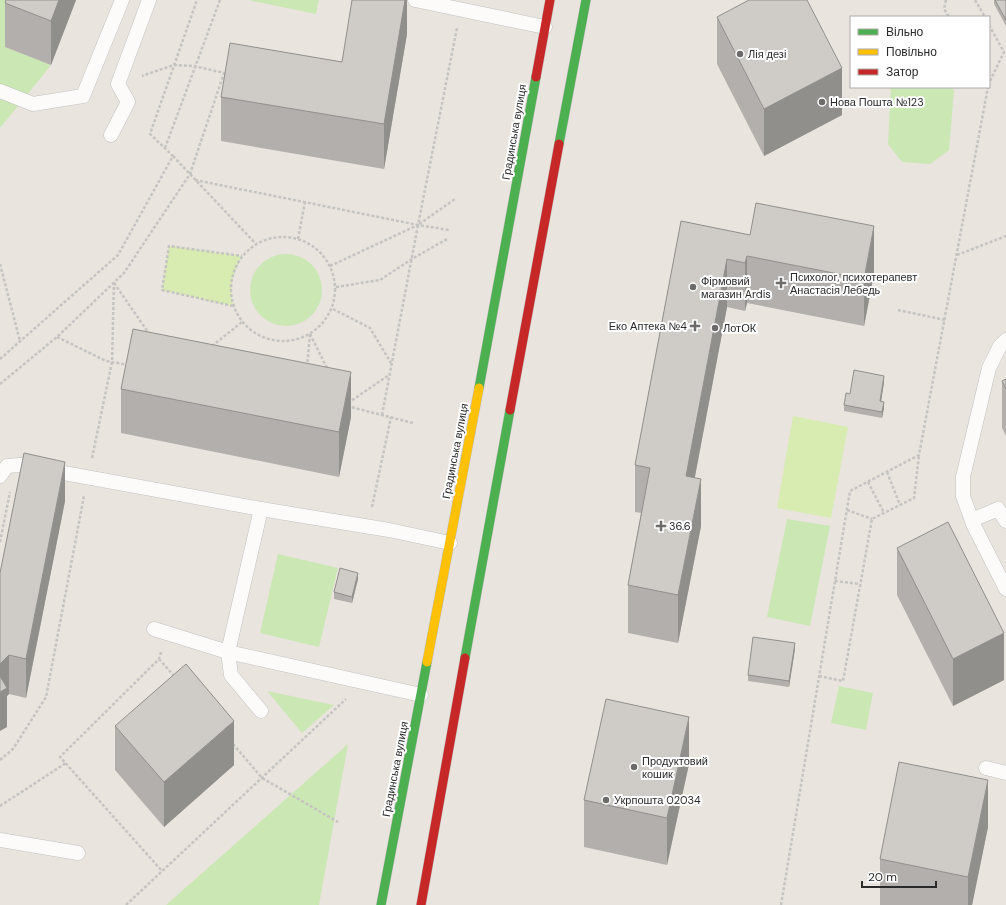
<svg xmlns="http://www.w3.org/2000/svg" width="1006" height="905" font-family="'DM Sans',sans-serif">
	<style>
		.green { fill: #cbe7b4 }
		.pitch { fill: #d8ebb1 }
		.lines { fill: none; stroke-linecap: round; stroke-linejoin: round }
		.lane-casing { stroke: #c2c0c0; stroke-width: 15 }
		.fast-casing { stroke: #c2c0c0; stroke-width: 10 }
		.slow-casing { stroke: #c2c0c0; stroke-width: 10 }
		.jam-casing { stroke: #c2c0c0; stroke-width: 10 }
		.path { stroke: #c5c4c3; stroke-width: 2.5; stroke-dasharray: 3 2; stroke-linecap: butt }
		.lane { stroke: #fcfbfa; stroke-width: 14 }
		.fast { stroke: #4caf50; stroke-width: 9 }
		.slow { stroke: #ffc107; stroke-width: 9 }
		.jam { stroke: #c62828; stroke-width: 9 }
		.wall { fill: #b2afac }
		.shaded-wall { fill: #918f8c }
		.building { fill: #cfccc8; stroke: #918f8c }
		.poi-dot { fill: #6d6b69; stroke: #fff; stroke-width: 1.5 }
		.labels { text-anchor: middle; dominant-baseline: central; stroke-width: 4; stroke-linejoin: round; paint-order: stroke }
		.poi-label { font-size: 11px; fill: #2a2a2a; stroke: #fff; text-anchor: start }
		.street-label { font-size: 11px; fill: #2a2a2a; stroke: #fff }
	</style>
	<rect width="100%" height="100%" fill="#e9e4de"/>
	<g class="green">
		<polygon points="0,0 22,0 5,47 51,65 0,128"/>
		<polygon points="248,0 319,0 316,14"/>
		<polygon points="891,87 951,87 954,90 949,150 930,164 902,162 888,144"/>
		<circle cx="286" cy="290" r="36"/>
		<polygon points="787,519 830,526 810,626 767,617"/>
		<polygon points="278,554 338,568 319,647 260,633"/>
		<polygon points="839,686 873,693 866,730 831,723"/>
		<polygon points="267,691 334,705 302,733"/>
		<polygon points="348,744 319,905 166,905"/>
	</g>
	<g class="pitch">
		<path d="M169,246L242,256C232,275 230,285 233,306L162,290Z"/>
		<polygon points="793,416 848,427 831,518 777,508"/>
	</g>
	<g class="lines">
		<g class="lane-casing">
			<g id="lane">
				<polyline points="415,0 545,27"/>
				<polyline points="0,91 33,104 83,96 122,0"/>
				<polyline points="111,135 128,102 118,84 149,0"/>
				<polyline points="1006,340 1000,346 989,368 963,477 963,496 973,524 1006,589"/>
				<polyline points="0,476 7,466 20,465 261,509 389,530 450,543"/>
				<polyline points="261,509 228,652 231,675 261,711"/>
				<polyline points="972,520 998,509 1006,521"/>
				<polyline points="154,629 228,652 421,695"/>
				<polyline points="986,768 1006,773"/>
				<polyline points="0,840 78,853"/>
			</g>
		</g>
		<g class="fast-casing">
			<g id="fast">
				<polyline points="559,144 586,0"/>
				<polyline points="479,388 536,77"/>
				<polyline points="465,658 510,410"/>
				<polyline points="381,905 427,662"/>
			</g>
		</g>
		<g class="slow-casing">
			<polyline id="slow" points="427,662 479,388"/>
		</g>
		<g class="jam-casing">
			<g id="jam">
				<polyline points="536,77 550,0"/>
				<polyline points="510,410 559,144"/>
				<polyline points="421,905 465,658"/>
			</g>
		</g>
		<g class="path">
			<polyline points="946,0 944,9 949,17"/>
			<polyline points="975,0 985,17"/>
			<polyline points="989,25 1004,52 989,83"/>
			<polyline points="165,148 220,0"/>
			<polyline points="173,156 256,244"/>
			<polyline points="195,180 418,225 457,28"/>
			<circle cx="283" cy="289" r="52"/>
			<polyline points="298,239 305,202"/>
			<polyline points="957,255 1006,236"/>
			<polyline points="0,264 20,341"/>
			<polyline points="330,266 418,225 449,230"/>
			<polyline points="114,283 150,335"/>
			<polyline points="336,287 380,280 412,259 447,239"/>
			<polyline points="233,306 162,290 169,246 242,256"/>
			<polyline points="333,309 370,328 391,363"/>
			<polyline points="898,310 945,320"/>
			<polyline points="310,334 328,370"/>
			<polyline points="57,337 106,361 129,365"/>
			<polyline points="212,346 242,322"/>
			<polyline points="0,359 118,255 173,156 150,134 197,0"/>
			<polyline points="307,367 310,334"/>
			<polyline points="0,384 57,337 124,273 190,174 224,73 194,66 174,65 142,76"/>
			<polyline points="348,403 389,375"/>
			<polyline points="347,406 413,423"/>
			<polyline points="382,415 418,225 455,199"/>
			<polyline points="92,458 112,362 114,283"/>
			<polyline points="887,472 900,505"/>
			<polyline points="868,482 884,513"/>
			<polyline points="372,507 391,417"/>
			<polyline points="847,510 872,519"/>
			<polyline points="0,542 10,492"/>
			<polyline points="835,581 860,584"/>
			<polyline points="161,652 159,659 60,757 162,871"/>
			<polyline points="159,659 175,677"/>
			<polyline points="819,676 843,681 872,519 914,498 919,455"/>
			<polyline points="233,744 262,778 338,822"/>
			<polyline points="0,760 13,749 46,697 84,496"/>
			<polyline points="0,806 66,763"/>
			<polyline points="126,905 346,699"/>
			<polyline points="781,905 850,491 919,455 988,87"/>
		</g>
		<use href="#lane" class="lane"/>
		<use href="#fast" class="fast"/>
		<use href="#slow" class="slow"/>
		<use href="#jam" class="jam"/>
	</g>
	<g class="wall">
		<polygon points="6,0 76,0 51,65 5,47 5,3"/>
		<polygon points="407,0 407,34 384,169 221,141 221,97 342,62"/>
		<polygon points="994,0 1006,0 1006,26 994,4"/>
		<polygon points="717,17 842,115 764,156 717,64"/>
		<polygon points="681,221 750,235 874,274 864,326 747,303 745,311 727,307 695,477 701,526 678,643 628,633 628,585 641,513 635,512 635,465"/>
		<polygon points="1006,379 1006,436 1002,428 1002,381"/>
		<polygon points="884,382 881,402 884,408 882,418 844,411 844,405 850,394"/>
		<polygon points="121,389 351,417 339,477 121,433"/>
		<polygon points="65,501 26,698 9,694 7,696 7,727 0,573"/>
		<polygon points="897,548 1004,680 953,706 897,595"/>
		<polygon points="358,579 352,603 334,599 334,592"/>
		<polygon points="795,649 789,687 748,681 748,675"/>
		<polygon points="115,726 234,765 164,827 115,770"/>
		<polygon points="689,764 667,865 584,847 584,800"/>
		<polygon points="988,827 972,905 880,905 880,859"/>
	</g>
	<g class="shaded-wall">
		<polygon points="59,0 76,0 51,65 51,21"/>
		<polygon points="405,0 407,0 407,34 384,169 384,124"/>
		<polygon points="842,68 842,115 764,156 764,109"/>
		<polygon points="874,226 874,274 864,326 864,279"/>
		<polygon points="747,256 747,303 745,311 745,263"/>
		<polygon points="727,259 727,307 686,523 686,476"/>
		<polygon points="351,372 351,417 339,477 339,432"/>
		<polygon points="884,376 884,382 880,408 880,401"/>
		<polygon points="884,402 884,408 882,418 882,412"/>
		<polygon points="65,462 65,501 26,698 26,659"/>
		<polygon points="701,479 701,526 678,643 678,595"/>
		<polygon points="358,573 358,579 352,603 352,597"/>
		<polygon points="1004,633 1004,680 953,706 953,659"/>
		<polygon points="795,643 795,649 789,687 789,681"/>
		<polygon points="9,655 9,694 7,696 7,727 0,731 0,664"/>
		<polygon points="689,717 689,764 667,865 667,818"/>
		<polygon points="234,721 234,765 164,827 164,782"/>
		<polygon points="988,780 988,827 972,905 968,905 968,877"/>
	</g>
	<g class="building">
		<polygon points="6,0 59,0 51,21 5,3"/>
		<polygon points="352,0 405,0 384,124 221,97 230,43 342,62"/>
		<polygon points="749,0 807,0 842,68 764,109 717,17"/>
		<polygon points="995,0 1006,0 1006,20"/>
		<polygon points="756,203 874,226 864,279 747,256 745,263 727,259 686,476 701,479 678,595 628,585 650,468 635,465 681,221 750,235"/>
		<polygon points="133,329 351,372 339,432 121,389"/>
		<polygon points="854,370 884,376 880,401 884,402 882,412 844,405 846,393 850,394"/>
		<polygon points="1006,379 1006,389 1002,381"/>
		<polygon points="24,453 65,462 26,659 9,655 0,664 0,573"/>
		<polygon points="948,522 1004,633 953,659 897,548"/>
		<polygon points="340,568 358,573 352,597 334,592"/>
		<polygon points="753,637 795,643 789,681 748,675"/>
		<polygon points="186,664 234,721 164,782 115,726"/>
		<polygon points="0,676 7,688 0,692"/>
		<polygon points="606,699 689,717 667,818 584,800"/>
		<polygon points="899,762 988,780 968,877 880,859"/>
	</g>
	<g class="poi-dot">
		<circle cx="740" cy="54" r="4"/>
		<circle cx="822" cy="102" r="4"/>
		<path d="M779 277h4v4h4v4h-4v4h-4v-4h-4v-4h4z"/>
		<circle cx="693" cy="287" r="4"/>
		<path d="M693 320h4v4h4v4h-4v4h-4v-4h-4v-4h4z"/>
		<circle cx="715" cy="328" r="4"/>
		<path d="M659 520h4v4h4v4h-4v4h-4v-4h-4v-4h4z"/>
		<circle cx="634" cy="767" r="4"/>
		<circle cx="606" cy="800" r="4"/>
	</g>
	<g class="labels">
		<g class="poi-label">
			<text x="748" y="54">Лія дезі</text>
			<text x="830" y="102">Нова Пошта №123</text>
			<text x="790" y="277">Психолог, психотерапевт<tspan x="790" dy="13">Анастасія Лебедь</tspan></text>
			<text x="701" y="281">Фірмовий<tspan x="701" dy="13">магазин Ardis</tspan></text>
			<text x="687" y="326" text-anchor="end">Еко Аптека №4</text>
			<text x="723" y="328">ЛотОК</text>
			<text x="669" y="526">36.6</text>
			<text x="642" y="761">Продуктовий<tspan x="642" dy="13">кошик</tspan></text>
			<text x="614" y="800">Укрпошта 02034</text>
		</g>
		<g class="street-label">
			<text transform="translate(514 132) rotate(-80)">Градинська вулиця</text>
			<text transform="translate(455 451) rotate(-79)">Градинська вулиця</text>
			<text transform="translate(395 769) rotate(-79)">Градинська вулиця</text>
		</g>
	</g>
	<rect x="850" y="16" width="140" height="72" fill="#ffffff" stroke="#aaaaaa"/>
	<rect x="858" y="29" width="20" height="6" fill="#4caf50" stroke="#aaaaaa"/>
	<text x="886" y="36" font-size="12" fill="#2a2a2a">Вільно</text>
	<rect x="858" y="49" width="20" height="6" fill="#ffc107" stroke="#aaaaaa"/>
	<text x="886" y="56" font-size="12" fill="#2a2a2a">Повільно</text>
	<rect x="858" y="69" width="20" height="6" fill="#c62828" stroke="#aaaaaa"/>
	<text x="886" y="76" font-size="12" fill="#2a2a2a">Затор</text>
	<path d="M862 881v6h74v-6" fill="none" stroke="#2a2a2a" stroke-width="2"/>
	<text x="868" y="881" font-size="12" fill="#2a2a2a" stroke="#ffffff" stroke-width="3" paint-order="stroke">20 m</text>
</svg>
